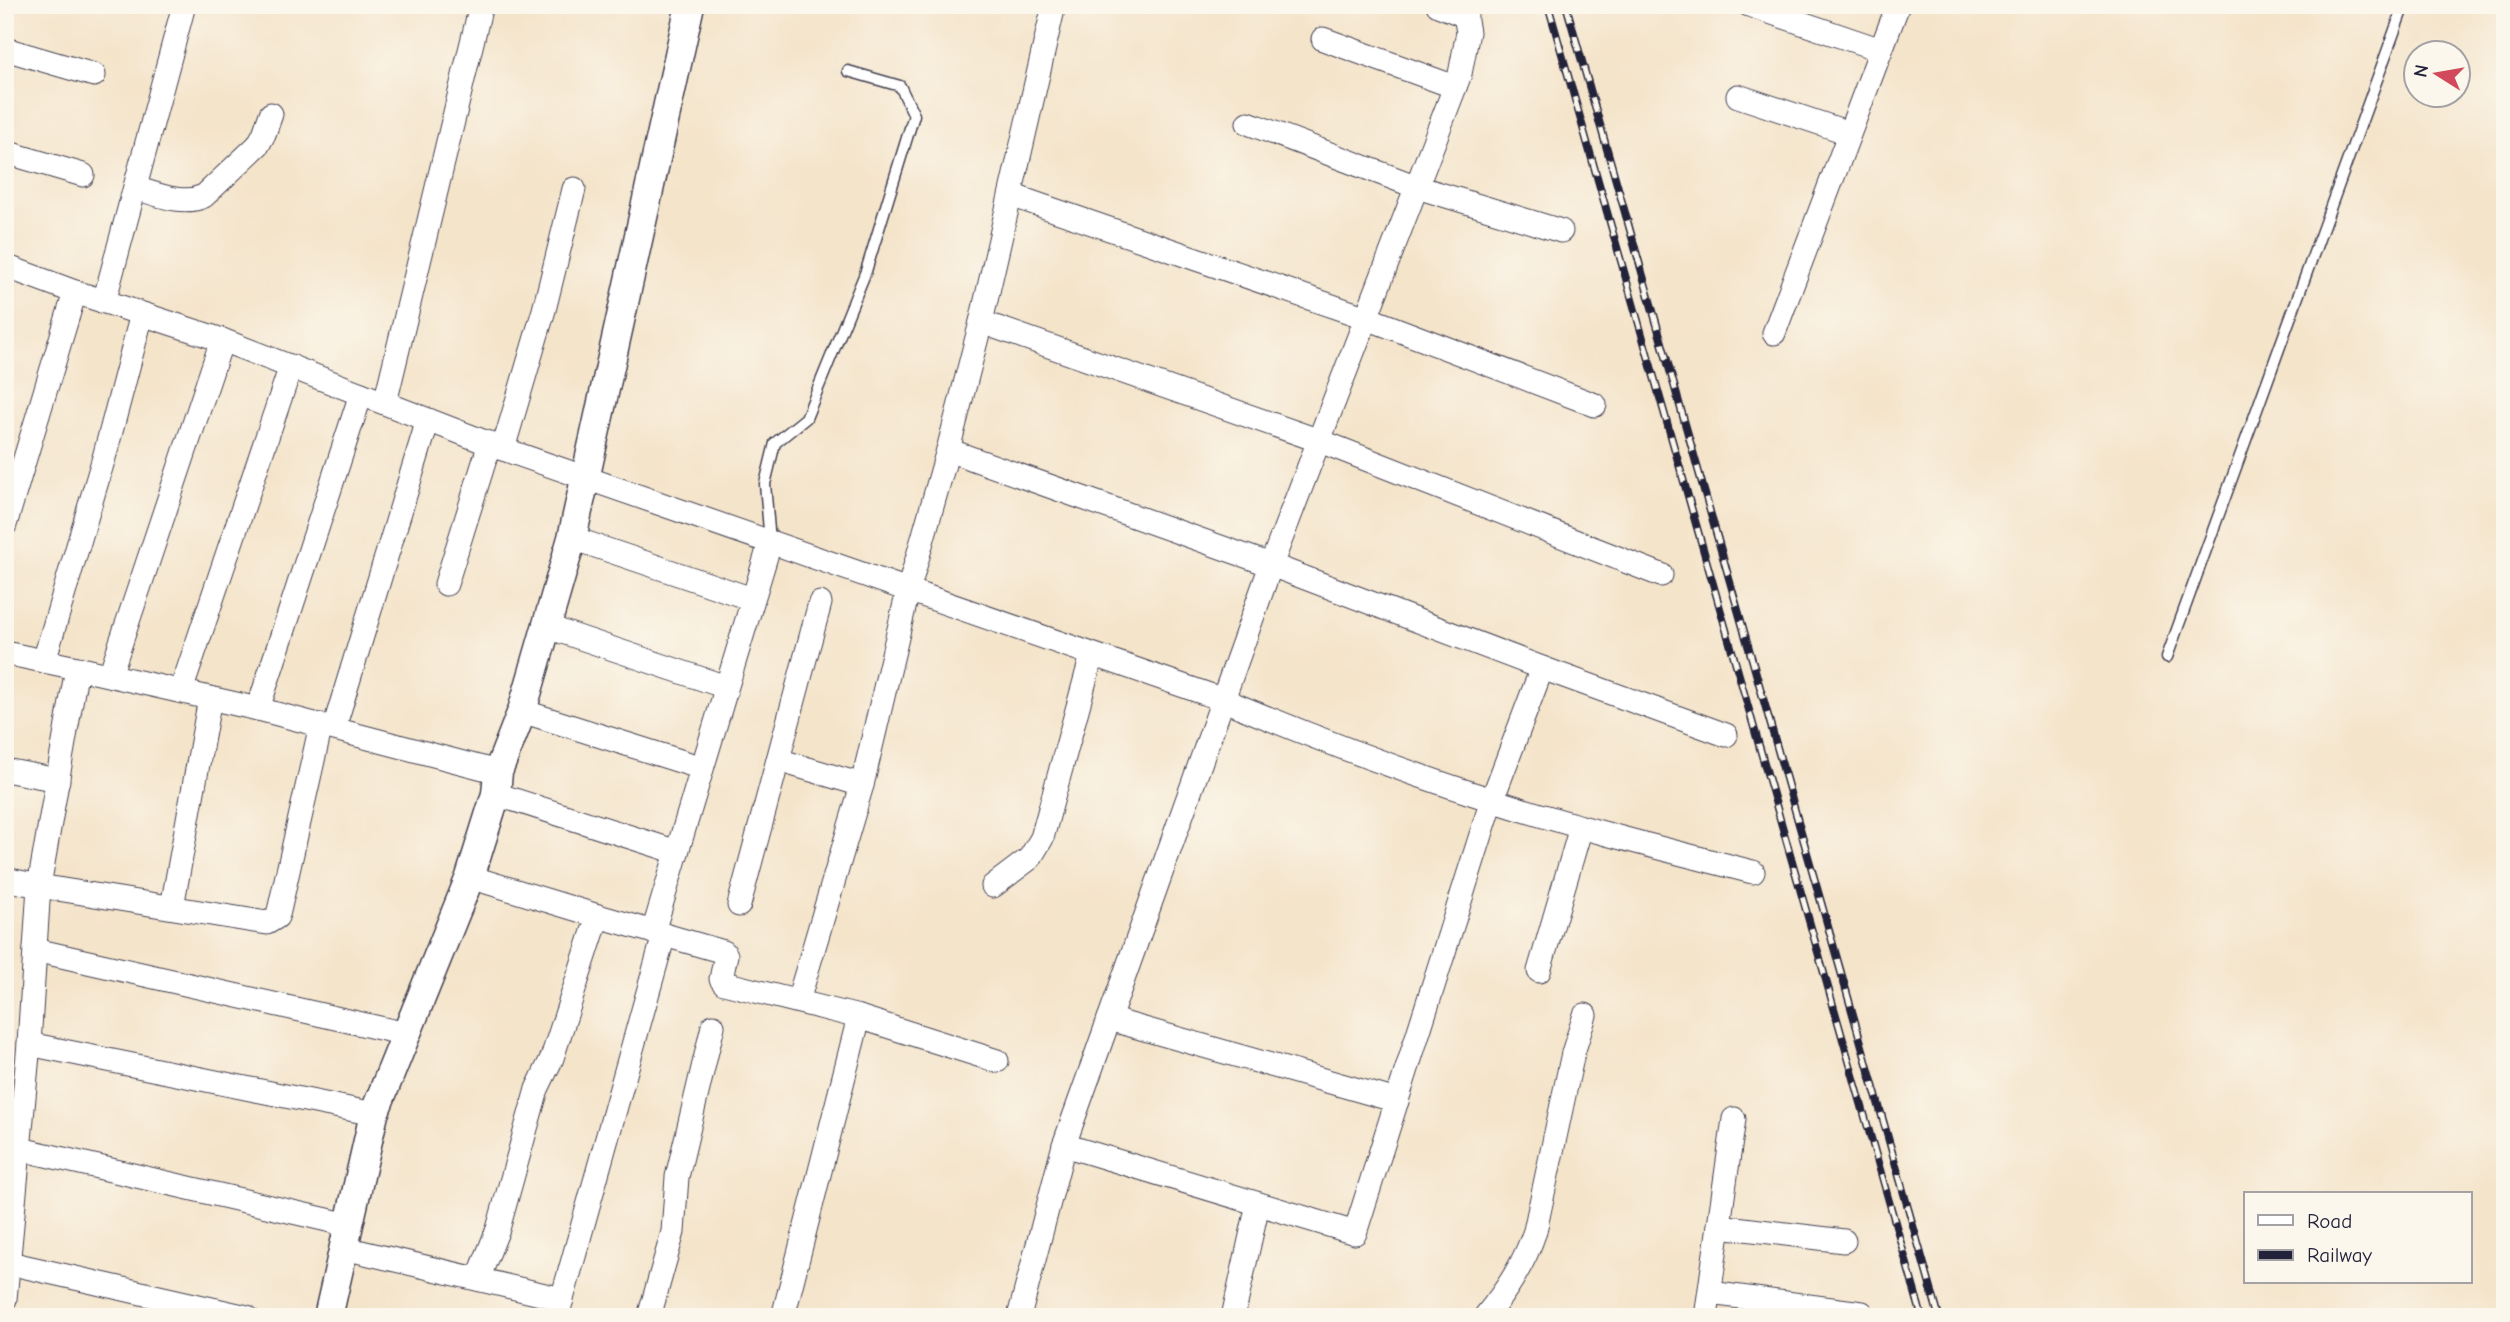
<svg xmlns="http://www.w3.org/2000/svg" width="2510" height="1322" font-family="'Comic Neue',sans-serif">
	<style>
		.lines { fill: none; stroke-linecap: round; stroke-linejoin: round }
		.service-casing { stroke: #423f50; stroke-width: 13 }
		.minor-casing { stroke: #423f50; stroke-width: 25 }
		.tertiary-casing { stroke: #423f50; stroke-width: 31 }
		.service { stroke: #fff; stroke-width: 10 }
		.minor { stroke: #fff; stroke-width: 23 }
		.tertiary { stroke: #fff; stroke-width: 28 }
		.rail-casing { stroke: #22223b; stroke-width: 8 }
		.rail { stroke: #fbf7ec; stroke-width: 5; stroke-dasharray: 16; stroke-linecap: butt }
	</style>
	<rect width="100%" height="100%" fill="#fbf7ec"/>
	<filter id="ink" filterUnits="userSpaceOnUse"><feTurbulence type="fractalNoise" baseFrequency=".0143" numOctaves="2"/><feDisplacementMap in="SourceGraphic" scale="14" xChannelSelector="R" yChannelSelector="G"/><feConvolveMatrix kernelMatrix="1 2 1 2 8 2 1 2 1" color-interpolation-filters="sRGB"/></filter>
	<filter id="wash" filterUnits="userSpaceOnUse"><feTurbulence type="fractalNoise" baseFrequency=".00686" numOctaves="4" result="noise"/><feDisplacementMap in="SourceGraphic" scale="28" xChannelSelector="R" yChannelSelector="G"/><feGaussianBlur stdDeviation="1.57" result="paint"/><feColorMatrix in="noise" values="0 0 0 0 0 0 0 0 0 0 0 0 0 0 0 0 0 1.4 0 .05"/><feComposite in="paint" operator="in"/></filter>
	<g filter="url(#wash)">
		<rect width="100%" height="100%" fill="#f4e4ca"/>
	</g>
	<g filter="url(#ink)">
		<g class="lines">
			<g class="service-casing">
				<g id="service">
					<polyline points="770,542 765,484 775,443 806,418 866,271 914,115 900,86 848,71"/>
					<polyline points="2167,657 2404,5"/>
				</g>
			</g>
			<g class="minor-casing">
				<g id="minor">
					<polyline points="1054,5 981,322 948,450 1271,565 1542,668 1492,800 1355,1233 1064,1145"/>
					<polyline points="1438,5 1466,16"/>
					<polyline points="1749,5 1881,50"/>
					<polyline points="1323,39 1455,87"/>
					<polyline points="5,49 94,75"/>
					<polyline points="1738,96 1849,133"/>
					<polyline points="1248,123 1417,187 1561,231"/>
					<polyline points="5,152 83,175"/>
					<path d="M135,188C157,194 182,206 204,196L258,145L264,134L271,114"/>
					<polyline points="1011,195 1367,318 1595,405"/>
					<path d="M5,266L75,292L222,340L503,449L1224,700C1312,737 1401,771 1492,800C1578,828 1666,850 1753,872"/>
					<polyline points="104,302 184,5"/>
					<polyline points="981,322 1320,441 1661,575"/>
					<polyline points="1774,333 1898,5"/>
					<polyline points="385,403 481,5"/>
					<polyline points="503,449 544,310 574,189"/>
					<polyline points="5,525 75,292"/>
					<polyline points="572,538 752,599"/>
					<polyline points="446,584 490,443"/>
					<polyline points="545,626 726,687"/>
					<polyline points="5,653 77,668 39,886 267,923 277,917 279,911 321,725"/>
					<polyline points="44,661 105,454 142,314"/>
					<polyline points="77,668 258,709 498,772"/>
					<polyline points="1542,668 1726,735"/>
					<polyline points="110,675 222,340"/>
					<polyline points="181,691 291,366"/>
					<polyline points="258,709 361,394"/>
					<polyline points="522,711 702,768"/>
					<polyline points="334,728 428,420"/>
					<polyline points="778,760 862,785"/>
					<polyline points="5,770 58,780"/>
					<polyline points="496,794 677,852"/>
					<polyline points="470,877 598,916"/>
					<polyline points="5,879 39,886 29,1044 5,1299"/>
					<polyline points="993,886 1030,858 1042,838 1092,655"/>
					<polyline points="739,905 820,603"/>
					<polyline points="172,907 210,698"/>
					<polyline points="653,932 770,543"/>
					<polyline points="35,950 406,1034"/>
					<polyline points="1539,971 1581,827"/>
					<polyline points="798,1001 862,785 908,591 948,450"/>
					<polyline points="859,1017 997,1061"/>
					<polyline points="1109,1019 1397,1101"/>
					<polyline points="29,1044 374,1114"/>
					<polyline points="20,1149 349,1225"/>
					<polyline points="1719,1226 1844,1241"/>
					<polyline points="344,1248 562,1299"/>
					<polyline points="9,1263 247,1317"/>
					<polyline points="478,1279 498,1229 537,1089 552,1058 598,916 724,952 726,955 721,979 724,983 859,1017 783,1317"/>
					<polyline points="1710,1293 1862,1313"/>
					<polyline points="557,1317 664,935"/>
					<polyline points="649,1317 673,1232 677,1177 713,1026"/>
					<polyline points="1019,1317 1064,1145 1109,1019 1271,565 1460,74 1468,32 1463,5"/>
					<polyline points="1233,1317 1258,1204"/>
					<path d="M1485,1317C1507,1290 1524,1264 1535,1231L1573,1053L1585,1015"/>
					<polyline points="1706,1317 1734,1119"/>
				</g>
			</g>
			<g class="tertiary-casing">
				<polyline id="tertiary" points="328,1317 374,1114 470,877 496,794 498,772 522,711 572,538 690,5"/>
			</g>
			<use href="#service" class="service"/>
			<use href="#minor" class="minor"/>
			<use href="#tertiary" class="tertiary"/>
			<g class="rail-casing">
				<g id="rail">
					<polyline points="1548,5 1922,1317"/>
					<polyline points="1566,5 1939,1317"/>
				</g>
			</g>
			<use href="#rail" class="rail"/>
		</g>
	</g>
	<rect width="2510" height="1322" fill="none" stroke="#fbf7ec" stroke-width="28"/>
	<rect x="2244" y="1192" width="228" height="91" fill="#fbf7ec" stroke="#a4a2a5" stroke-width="2"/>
	<rect x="2258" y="1215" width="35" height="10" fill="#ffffff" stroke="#a4a2a5" stroke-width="2"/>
	<text x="2307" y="1228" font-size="21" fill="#22223b">Road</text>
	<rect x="2258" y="1250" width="35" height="10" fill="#22223b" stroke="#a4a2a5" stroke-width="2"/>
	<text x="2307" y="1262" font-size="21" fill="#22223b">Railway</text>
	<g transform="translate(2437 74) rotate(281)"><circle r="33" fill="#fbf7ec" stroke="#a4a2a5" stroke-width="2"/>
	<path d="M0-5L12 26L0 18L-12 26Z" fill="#d1495b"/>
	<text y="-10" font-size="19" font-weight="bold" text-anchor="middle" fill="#22223b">N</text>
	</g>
</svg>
